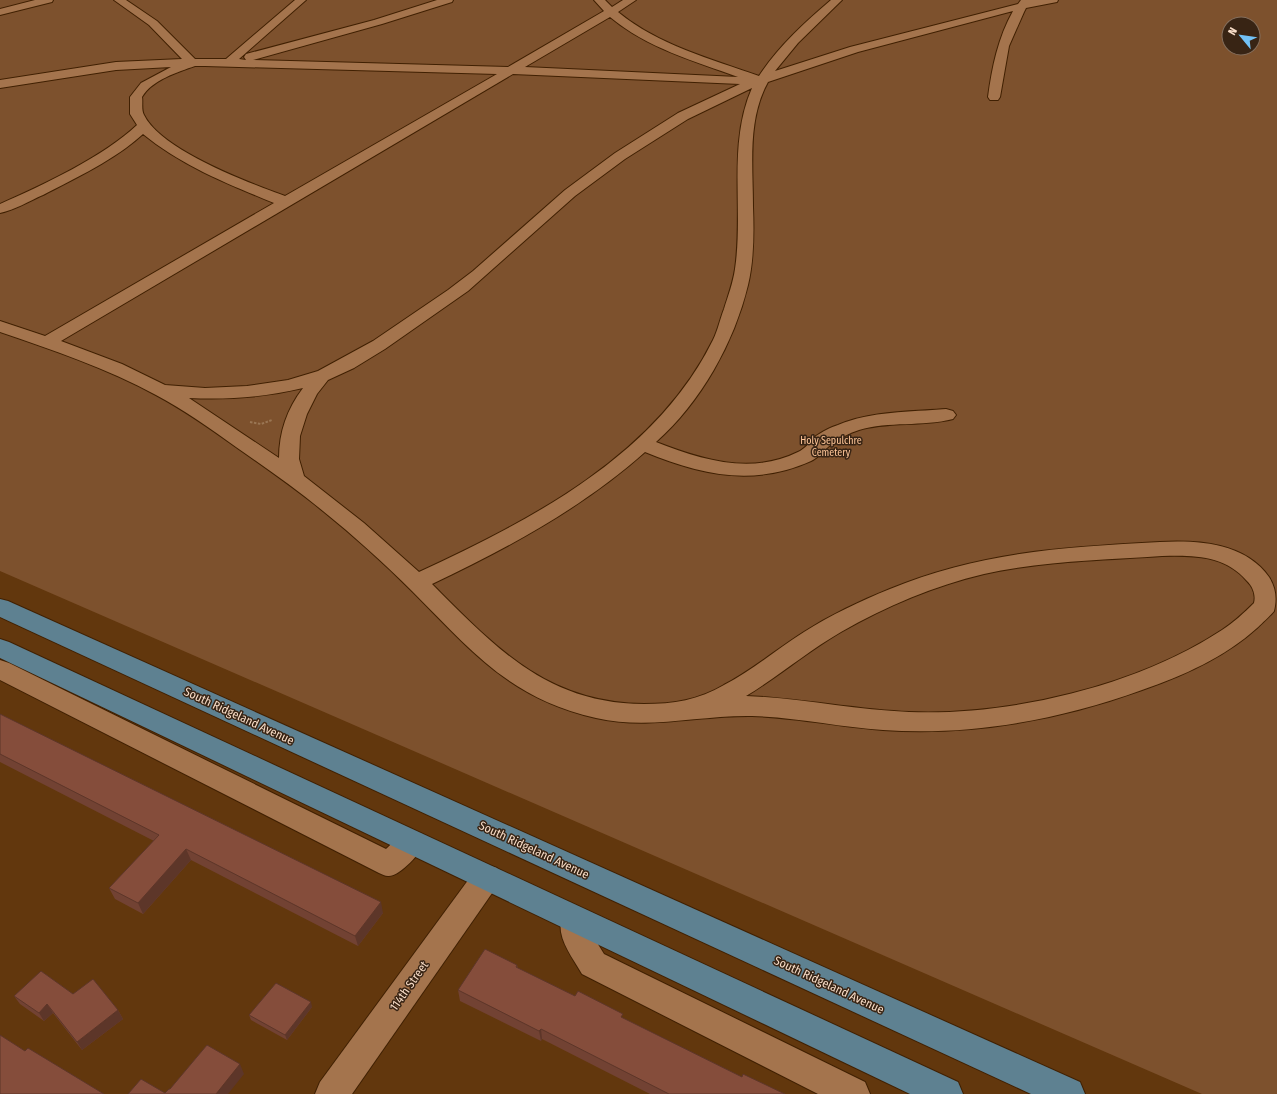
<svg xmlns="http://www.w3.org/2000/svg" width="1277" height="1094" font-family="'Fira Sans Condensed',sans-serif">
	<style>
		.green { fill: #7d512d; fill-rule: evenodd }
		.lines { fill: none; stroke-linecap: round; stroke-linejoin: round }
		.minor-casing { stroke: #402002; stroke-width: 2 }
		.major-casing { stroke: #402002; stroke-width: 2 }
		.path { stroke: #9a7654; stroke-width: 2; stroke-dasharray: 2.5 1.5; stroke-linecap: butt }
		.minor { fill: #a4744d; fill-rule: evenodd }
		.major { fill: #5e8191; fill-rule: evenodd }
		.wall { fill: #724233 }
		.shaded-wall { fill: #5d3629 }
		.building { fill: #854d3b; stroke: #5d3629 }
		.labels { text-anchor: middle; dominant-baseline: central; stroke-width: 3; stroke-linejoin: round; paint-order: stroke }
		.park-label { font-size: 10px; fill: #fec598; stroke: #382414 }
		.near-street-label { font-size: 12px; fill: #f7dcc7; stroke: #382414 }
	</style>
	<rect width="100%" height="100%" fill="#62370d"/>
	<path class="green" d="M0,0H1277V1094H1202L0,571ZM1229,24H1253V48H1229Z"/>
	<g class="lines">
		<g class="minor-casing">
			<g id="minor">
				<polygon points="35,0 53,0 52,2 0,15 0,9"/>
				<path d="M114,0H126L157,21L195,59H226L295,0H306L239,59L246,60L244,57L246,54L374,20L437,0H453L452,2L382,24L253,60L508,67L604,11L594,0H605L612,7L623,0H636L618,12C658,45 711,59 759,76C778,47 804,23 831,0H842L798,43L775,71L850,47L1018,4L1021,0H1058L1057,2L1026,8L1024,12L1009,46L1000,97L998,100H990L988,97C992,67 998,38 1013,11L858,52L768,82C747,120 753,165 753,207C754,232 754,260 748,285C734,343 701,402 656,442C702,460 751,475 798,452C805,449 810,442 816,436C822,432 831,427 838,425C871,411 910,412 946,409L953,411L956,415L953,419C922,427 889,421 859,430C850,433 839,438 832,444C824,449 820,457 811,461C753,487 701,475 645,452C582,508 508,548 432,584C495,647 547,704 644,704C673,704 699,700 724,685C753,670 777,649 804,632C831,615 860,601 890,589C979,552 1065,547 1160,542C1199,540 1245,543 1269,577C1276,588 1277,599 1274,611C1273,613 1259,626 1257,628C1225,657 1183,676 1142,690C1059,720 971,736 883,730C839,727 796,717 752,716C699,715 649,730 596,718C509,698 472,651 412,591C384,563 354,536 323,511C295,488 266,468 236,447C210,428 184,410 156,395C106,368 53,350 0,332V321L45,336L274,203C228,184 182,166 143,134C116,159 76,178 43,195C29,201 15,210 0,213V204C43,185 103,157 137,125L130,114V97L141,83L171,67L116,70L0,88V80L116,62L182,59L149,25ZM610,17C647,48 694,61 738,77L525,67ZM195,66H205L497,74L285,196C249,183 161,150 144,115C141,110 143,102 142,97C152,80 178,72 195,66ZM513,74L740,84L678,113L615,153L565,190L473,271L448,290L373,341L318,371L288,380L247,386L205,388L165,385L122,364L61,341ZM752,88C727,145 744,209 735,269C733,283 728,296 724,309C720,319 718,330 713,340C656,456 531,520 419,572L364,523L304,476L299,459L300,436L307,414L317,394L328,380L354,368L385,349L468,291L575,196L625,159L688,119ZM303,388C287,409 279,432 279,458L189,398C228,400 265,397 303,388ZM1162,556C1193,555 1225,555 1247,581C1253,587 1256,595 1254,603C1244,613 1233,623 1222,630C1137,686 1010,716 909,712C854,710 801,698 746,696C779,676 808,651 841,632C886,606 934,586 984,574C1042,561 1103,560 1162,556Z"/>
				<path d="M0,660L9,663L386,849C399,837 403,827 422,834L426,842C421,852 400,877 388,876C385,876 382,874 379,873L0,680Z"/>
				<polygon points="487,865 497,868 501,877 497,886 352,1094 315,1094 320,1082 477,868"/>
				<path d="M575,906L586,910L590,919L591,933L604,954L865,1082L870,1094H818L582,974C570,953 553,934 564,910Z"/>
			</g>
		</g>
		<g class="major-casing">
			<g id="major">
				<polygon points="0,599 8,601 1080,1082 1085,1094 1031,1094 0,617"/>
				<polygon points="0,639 9,642 958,1082 963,1094 910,1094 0,658"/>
			</g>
		</g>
		<polyline class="path" points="250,422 261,424 272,420"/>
		<use href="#minor" class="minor"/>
		<use href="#major" class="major"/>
	</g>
	<g class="wall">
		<polygon points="0,714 383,913 358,946 191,860 143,914 115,899 109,888 154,841 0,762"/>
		<polygon points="517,965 518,969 575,996 623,1018 742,1077 785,1094 650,1094 542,1039 541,1041 460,1001 458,990"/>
		<polygon points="73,994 118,1010 123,1019 82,1050 53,1013 44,1021 20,1004 14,996"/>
		<polygon points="312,1007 287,1040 251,1020 249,1015"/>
	</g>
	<g class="shaded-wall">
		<polygon points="186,849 191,860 143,914 138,903"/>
		<polygon points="381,902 383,913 358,946 355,936"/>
		<polygon points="311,1002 312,1007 287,1040 285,1035"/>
		<polygon points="47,1004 53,1013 44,1021 39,1013"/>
		<polygon points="118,1010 123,1019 82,1050 77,1042"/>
		<polygon points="541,1029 542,1039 541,1041 539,1031"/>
		<polygon points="240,1064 244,1074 228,1094 216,1094"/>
	</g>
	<g class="building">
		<polygon points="0,714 381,902 355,936 186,849 138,903 109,888 159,835 0,754"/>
		<polygon points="485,949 517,965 516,967 575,996 578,991 623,1014 621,1017 742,1077 743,1074 785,1094 669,1094 541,1029 539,1031 458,990"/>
		<polygon points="41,971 73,994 93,979 118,1010 77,1042 47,1004 39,1013 14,996"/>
		<polygon points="276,983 311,1002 285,1035 249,1015"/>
		<polygon points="0,1035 25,1051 28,1048 104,1094 0,1094"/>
		<polygon points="207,1045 240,1064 216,1094 128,1094 141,1079 165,1093 169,1089 170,1089"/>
	</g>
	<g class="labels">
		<g class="park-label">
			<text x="831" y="441">Holy Sepulchre<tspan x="831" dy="12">Cemetery</tspan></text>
		</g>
		<g class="near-street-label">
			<text transform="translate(239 716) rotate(25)">South Ridgeland Avenue</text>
			<text transform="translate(534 850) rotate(25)">South Ridgeland Avenue</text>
			<text transform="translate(829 985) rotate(25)">South Ridgeland Avenue</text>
			<text transform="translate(409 986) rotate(-55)">114th Street</text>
		</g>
	</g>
	<g transform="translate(1241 36) rotate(299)"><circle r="19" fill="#382414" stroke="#846e5c"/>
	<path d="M0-3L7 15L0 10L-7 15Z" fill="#72c1f5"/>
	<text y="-6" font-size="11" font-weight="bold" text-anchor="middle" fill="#f7dcc7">N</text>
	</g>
</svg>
